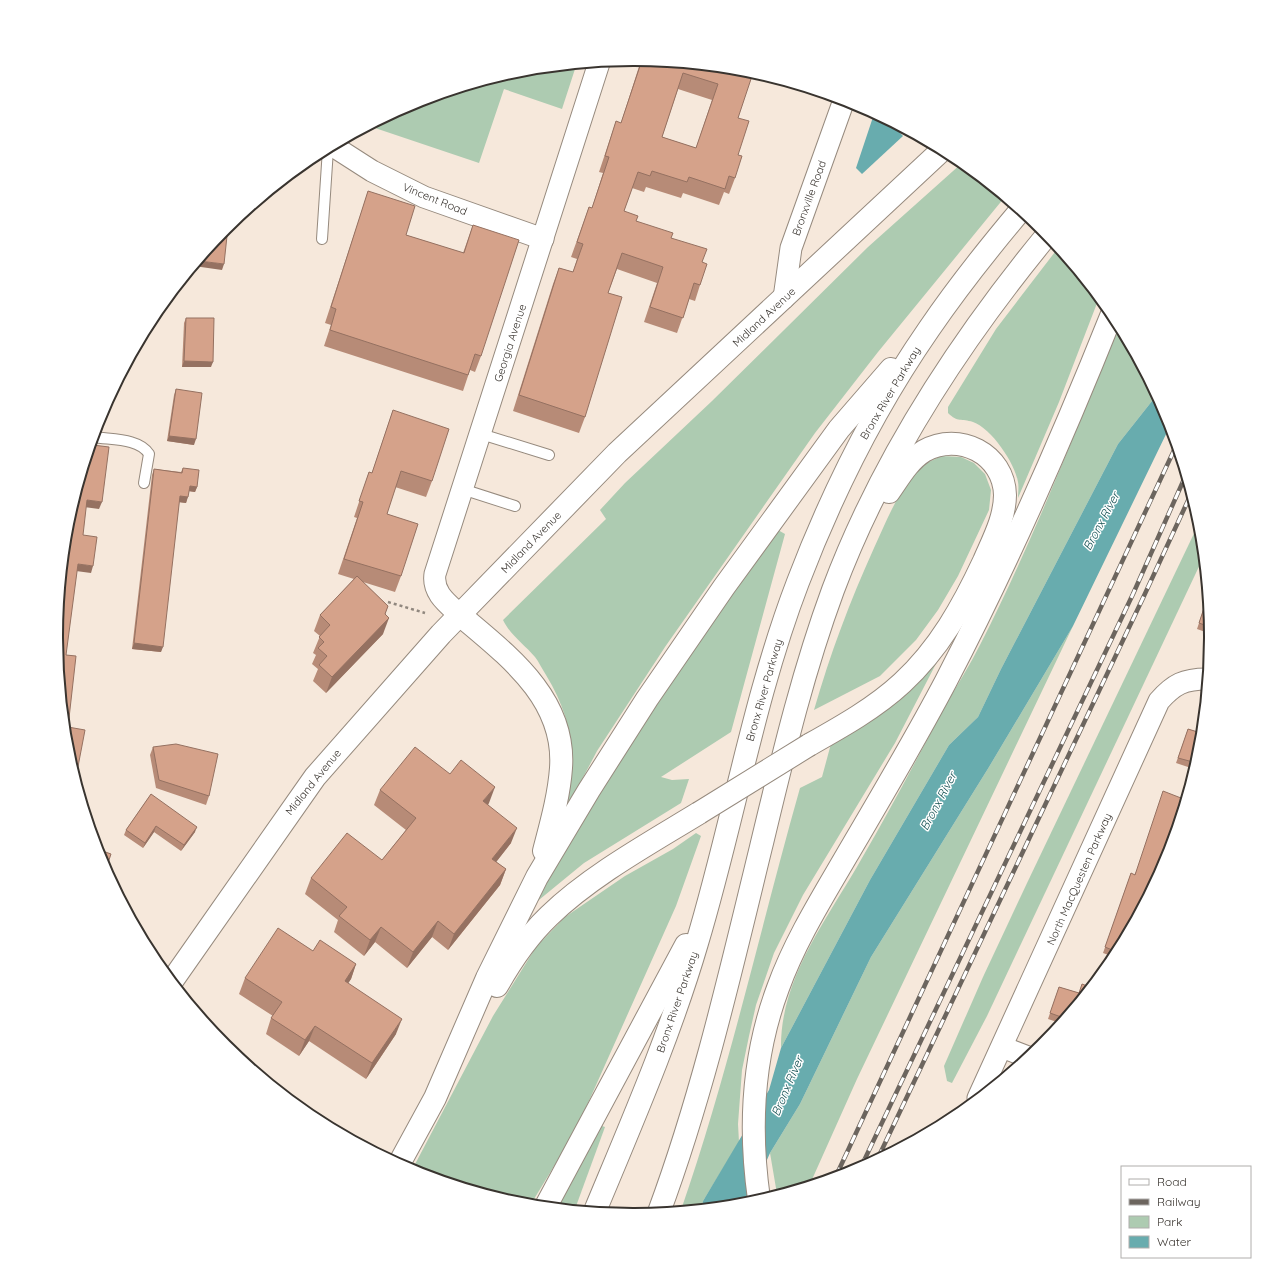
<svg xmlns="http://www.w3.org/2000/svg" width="1267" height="1274" font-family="Quicksand,sans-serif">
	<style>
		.green { fill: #adcbb1 }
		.water { fill: #68acae }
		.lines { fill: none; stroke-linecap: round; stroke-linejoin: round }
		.lane-casing { stroke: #968a7e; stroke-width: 12 }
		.street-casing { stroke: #968a7e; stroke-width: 23 }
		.secondary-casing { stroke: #968a7e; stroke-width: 24 }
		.highway-casing { stroke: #968a7e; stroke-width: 24 }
		.path { stroke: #90877e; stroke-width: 2.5; stroke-dasharray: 3 3; stroke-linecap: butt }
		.lane { stroke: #fff; stroke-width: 10 }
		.street { stroke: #fff; stroke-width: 21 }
		.secondary { stroke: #fff; stroke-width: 22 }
		.highway { stroke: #fff; stroke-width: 22 }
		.rail-casing { stroke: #6c655e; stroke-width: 4.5 }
		.rail { stroke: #fff; stroke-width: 3; stroke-dasharray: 9; stroke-linecap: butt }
		.highway-bridge-casing { stroke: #968a7e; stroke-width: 24; stroke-linecap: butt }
		.highway-bridge { stroke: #fff; stroke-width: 22 }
		.wall { fill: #b78b77; fill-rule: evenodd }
		.shaded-wall { fill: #957161 }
		.building { fill: #d5a28a; stroke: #957161; fill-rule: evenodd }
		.labels { text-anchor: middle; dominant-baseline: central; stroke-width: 3; stroke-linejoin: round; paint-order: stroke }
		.street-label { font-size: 11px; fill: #39342f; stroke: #fff }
		.water-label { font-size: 12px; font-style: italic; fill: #135052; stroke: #fff }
		.rim { fill: none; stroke: #39342f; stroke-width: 2 }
	</style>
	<rect width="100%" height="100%" fill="#f6e8db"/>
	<g class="green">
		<polygon points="566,66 575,69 562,109 504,89 479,163 375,128 373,125 413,103 521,71"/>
		<path d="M962,163L1004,198L878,352L815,433L665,647L597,751L569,804L565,802C578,756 571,716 546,675C542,669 539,662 535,657C524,644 511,636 503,620L606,519L600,510L625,483L712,401L868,247Z"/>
		<path d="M1058,248L1099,298L1059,402L1018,498C1018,493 1019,487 1018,482C1015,463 991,428 973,422C961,418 958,423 948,413V407L996,329Z"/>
		<path d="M1119,326L1156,396L1118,444L1001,669L978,717L949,745L870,880L781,1048C780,977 829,917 862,858C891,808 918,757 945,706C957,685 970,665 981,643C1033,541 1075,432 1119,326Z"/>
		<path d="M942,456L961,457L974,463L985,474L991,490L989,510L958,576L938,610L916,640L880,676L814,710C830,654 850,601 874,548C885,524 896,497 912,475C920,465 931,461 942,456Z"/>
		<polygon points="1199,523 1203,558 987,1016 952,1083 947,1081 944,1066 983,977 1028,881"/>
		<polygon points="778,530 785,534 731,732 661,777 672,780 689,779 681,803 584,863 534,904 593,804 646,718 713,619"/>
		<polygon points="1073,626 857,1079 810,1184 777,1194 770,1153 800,1104 871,957 989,767"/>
		<path d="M940,656L895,743L803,895L774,953L756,1005L749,1036L742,1070L738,1124L739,1142L703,1201L702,1208L681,1210C729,1072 760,929 800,788L822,777L832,740Z"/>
		<polygon points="696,833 701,836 676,906 584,1112 562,1153 531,1204 521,1203 412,1170 493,1016 536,947 565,917 625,876 673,849"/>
		<polygon points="599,1125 605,1127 575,1209 554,1207"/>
	</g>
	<g class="water">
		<polygon points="874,114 890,122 903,136 862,174 856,168"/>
		<polygon points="1156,396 1170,426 1073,626 989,767 871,957 800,1104 770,1153 748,1203 702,1208 703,1201 769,1090 781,1048 870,880 949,745 978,717 1001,669 1118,444"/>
	</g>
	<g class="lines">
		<g class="lane-casing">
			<g id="lane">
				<polyline points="322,239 328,149"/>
				<polyline points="481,434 549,455"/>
				<path d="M94,437C111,440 139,438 149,454L144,483"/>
				<polyline points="462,489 515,506"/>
			</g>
		</g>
		<g class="street-casing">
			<g id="street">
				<polyline points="333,146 372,171 424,197 543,239"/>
				<polyline points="784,298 791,248 844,100"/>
				<path d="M460,615C448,604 432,593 435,574L599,63"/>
				<polyline points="1002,1047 1028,1057"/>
				<path d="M978,1098L1159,701C1174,684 1184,679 1207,679"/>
			</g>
		</g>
		<g class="secondary-casing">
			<polyline id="secondary" points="172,981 315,777 441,634 617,453 942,150"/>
		</g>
		<g class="highway-casing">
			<g id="highway">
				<path d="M460,615C507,655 566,698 561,768C559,796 551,824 544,851"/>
				<path d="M809,745C841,727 875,708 902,683C939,649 963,606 984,561C993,540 1005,518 1005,495C1004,454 959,431 924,451C908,461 899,478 889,492"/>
				<path d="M497,986C511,961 528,936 549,916C590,876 650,843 699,813"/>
				<polyline points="399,1164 435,1098 487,978 537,877 589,790 647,699 724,587 839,429 891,369"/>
				<path d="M759,1199C749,1129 753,1055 778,988C795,941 822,898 847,855C881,797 915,740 946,681C1008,562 1062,439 1112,314"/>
				<polyline points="546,1206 686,945"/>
				<path d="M595,1211C632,1122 670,1035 697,943C733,824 753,699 798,582C832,493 875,407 929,329C957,288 988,249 1020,211"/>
				<path d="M659,1212C703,1093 731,970 761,847C782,760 802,674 833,590C882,459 959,342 1047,235"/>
			</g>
		</g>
		<polyline class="path" points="388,602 425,613"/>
		<use href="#lane" class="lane"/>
		<use href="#street" class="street"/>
		<use href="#secondary" class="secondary"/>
		<use href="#highway" class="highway"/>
		<g class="rail-casing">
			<g id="rail">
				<polyline points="878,1158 1143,598 1191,494"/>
				<polyline points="861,1167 1133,594 1185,477"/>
				<polyline points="836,1176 1176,446"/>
			</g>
		</g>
		<use href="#rail" class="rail"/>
		<g class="highway-bridge-casing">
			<polyline id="highway-bridge" points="699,813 809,745"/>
		</g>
		<use href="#highway-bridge" class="highway-bridge"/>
	</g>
	<g class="wall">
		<path d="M641,60L746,71L738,118V155L735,178L729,194L724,192L719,205L683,193L681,198L646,187L644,192L632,188L624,211L636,221L671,238L702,262L700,285L695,301L689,299L677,333L644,322L657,283L617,269L608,293L585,417L579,433L513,411L553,284L559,268L573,272L577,259L571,257L589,207L592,208L603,173L599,172L616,121L621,123ZM678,89L712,100L696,148L662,137Z"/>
		<polygon points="368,191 406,235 463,253 473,225 481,356 475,372 470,370 463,391 324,346 331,325 325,323 363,207"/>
		<polygon points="186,318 211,367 182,367 184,323"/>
		<polygon points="176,389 194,445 167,441 174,395"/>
		<polygon points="393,410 432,481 426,497 395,487 387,514 401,576 395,592 363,582 388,606 385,614 383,634 326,693 313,681 318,669 312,664 316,655 313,653 320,636 314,631 320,615 354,579 338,574 357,518 354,517 369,472 372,473"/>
		<polygon points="183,468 197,487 195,492 189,491 186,503 179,502 161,652 132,649 152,475 154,469 181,472"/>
		<polygon points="1207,599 1211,634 1197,629"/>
		<polygon points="1188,729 1201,733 1167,858 1114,957 1103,953 1131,873 1134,875 1181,798 1191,768 1176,763"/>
		<polygon points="153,747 209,796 206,805 156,788 150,755"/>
		<polygon points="450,774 489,803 488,804 511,843 496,862 506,869 500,885 448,950 432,937 407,968 375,942 364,956 334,932 338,920 305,894 311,878 382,860 406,830 374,805 380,790"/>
		<polygon points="151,794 195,832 181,851 154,832 143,848 124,835 126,830"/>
		<polygon points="313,951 356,964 351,979 348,983 396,1034 366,1079 309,1041 299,1056 266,1034 271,1018 273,1016 239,994 245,978"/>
		<polygon points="1059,987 1079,993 1090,987 1060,1023 1048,1019"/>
	</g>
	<g class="shaded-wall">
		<polygon points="199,261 224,264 222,270 194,266"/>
		<polygon points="184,361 213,362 211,367 182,367"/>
		<polygon points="169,436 196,439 194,445 167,441"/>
		<polygon points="190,486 197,487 195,492 188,491"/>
		<polygon points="180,496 188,497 186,503 178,502"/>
		<polygon points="87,500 102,502 99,509 84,507"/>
		<polygon points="78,564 93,566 91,573 76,571"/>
		<polygon points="388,606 382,622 389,618 383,634 326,693 332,677"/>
		<polygon points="134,643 163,647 161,652 132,649"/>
		<polygon points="495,787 489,803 478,817 483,801"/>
		<polygon points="156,826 154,832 143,848 145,843"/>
		<polygon points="197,827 195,832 181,851 184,845"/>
		<polygon points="517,828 511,843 486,875 492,859"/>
		<polygon points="506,869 500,885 448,950 454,934"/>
		<polygon points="438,921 432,937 407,968 413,952"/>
		<polygon points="381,927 375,942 364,956 370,940"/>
		<polygon points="356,964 351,979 339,997 345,981"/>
		<polygon points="402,1019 396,1034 366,1079 372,1063"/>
		<polygon points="315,1026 309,1041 299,1056 305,1040"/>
	</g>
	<g class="building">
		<path d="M642,60L746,71L753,73L738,118L749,121L738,155L742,156L735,178L729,176L725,189L689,177L687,182L652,171L650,176L638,172L624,211L638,216L636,221L673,233L671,238L707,249L702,262L707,264L700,285L694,283L683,318L650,307L663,267L622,253L608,293L622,297L585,417L519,395L559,268L573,272L583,244L577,242L589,207L592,208L609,157L605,156L616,121L621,123ZM683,73L718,84L696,148L662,137Z"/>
		<polygon points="368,191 415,206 406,235 464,253 473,225 519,240 481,356 475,354 468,375 330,330 336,309 331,307"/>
		<polygon points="220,235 227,236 224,264 199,261"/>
		<polygon points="186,318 214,318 213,362 184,361"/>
		<polygon points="176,389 202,393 196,439 169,436"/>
		<polygon points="393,410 449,429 432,481 401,471 387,514 418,524 401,576 344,559 363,502 359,501 369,472 372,473"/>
		<polygon points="94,436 93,445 109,447 102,502 87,500 83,535 97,537 93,566 78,564 66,655 76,656 68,727 85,730 76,777 67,749 56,637 67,524"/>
		<polygon points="183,468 199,470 197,487 190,486 188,497 180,496 163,647 134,643 154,469 182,473"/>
		<polygon points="357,576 388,606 385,614 389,618 332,677 319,665 327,656 318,648 324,642 319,637 330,625 320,615"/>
		<polygon points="1207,599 1210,627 1199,623"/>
		<polygon points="1188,729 1201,733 1200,750 1167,858 1117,952 1105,947 1131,873 1135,875 1163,791 1181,798 1193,762 1178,758"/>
		<polygon points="176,744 218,754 209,796 159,780 153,747"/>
		<polygon points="415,747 450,774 461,760 495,787 483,801 517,828 492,859 506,869 454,934 438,921 413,952 381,927 370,940 339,916 347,907 311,878 347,833 382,860 416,818 380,790"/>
		<polygon points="151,794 197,827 184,845 156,826 145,843 126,830"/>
		<polygon points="97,849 111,854 106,869 100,858"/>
		<polygon points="278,928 313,951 320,940 356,964 345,981 402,1019 372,1063 315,1026 305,1040 271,1018 282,1002 245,978"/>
		<polygon points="1082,984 1090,987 1064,1018 1050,1013 1059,987 1079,993"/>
	</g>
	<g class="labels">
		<g class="street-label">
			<text transform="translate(809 198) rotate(-70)">Bronxville Road</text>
			<text transform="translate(435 199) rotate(22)">Vincent Road</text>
			<text transform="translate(764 317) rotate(-43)">Midland Avenue</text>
			<text transform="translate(510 343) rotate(-72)">Georgia Avenue</text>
			<text transform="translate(890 393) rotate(-59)">Bronx River Parkway</text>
			<text transform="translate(531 542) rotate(-46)">Midland Avenue</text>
			<text transform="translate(764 690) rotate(-74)">Bronx River Parkway</text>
			<text transform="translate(313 782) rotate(-51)">Midland Avenue</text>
			<text transform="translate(1079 879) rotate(-66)">North MacQuesten Parkway</text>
			<text transform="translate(677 1002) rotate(-71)">Bronx River Parkway</text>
		</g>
		<g class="water-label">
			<text transform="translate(1101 521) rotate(-62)">Bronx River</text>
			<text transform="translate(938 801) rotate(-62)">Bronx River</text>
			<text transform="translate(787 1086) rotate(-67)">Bronx River</text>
		</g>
	</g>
	<path d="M0 0H1267V1274H0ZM633 66H634A570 570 0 0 1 1204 636V638A570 570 0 0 1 634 1208H633A570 570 0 0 1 63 638V636A570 570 0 0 1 633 66Z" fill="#fff" fill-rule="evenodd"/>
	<path class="rim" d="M633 66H634A570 570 0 0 1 1204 636V638A570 570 0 0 1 634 1208H633A570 570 0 0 1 63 638V636A570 570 0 0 1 633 66Z"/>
	<rect x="1121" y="1166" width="130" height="92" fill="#ffffff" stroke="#b0aeac"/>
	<rect x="1129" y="1179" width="20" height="6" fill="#ffffff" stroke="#b0aeac"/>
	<text x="1157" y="1186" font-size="12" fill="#39342f">Road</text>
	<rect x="1129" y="1199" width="20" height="6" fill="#6c655e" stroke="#b0aeac"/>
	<text x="1157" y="1206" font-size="12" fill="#39342f">Railway</text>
	<rect x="1129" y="1216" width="20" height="12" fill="#adcbb1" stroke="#b0aeac"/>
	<text x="1157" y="1226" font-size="12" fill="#39342f">Park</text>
	<rect x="1129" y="1236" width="20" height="12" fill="#68acae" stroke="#b0aeac"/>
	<text x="1157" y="1246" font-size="12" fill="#39342f">Water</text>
</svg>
